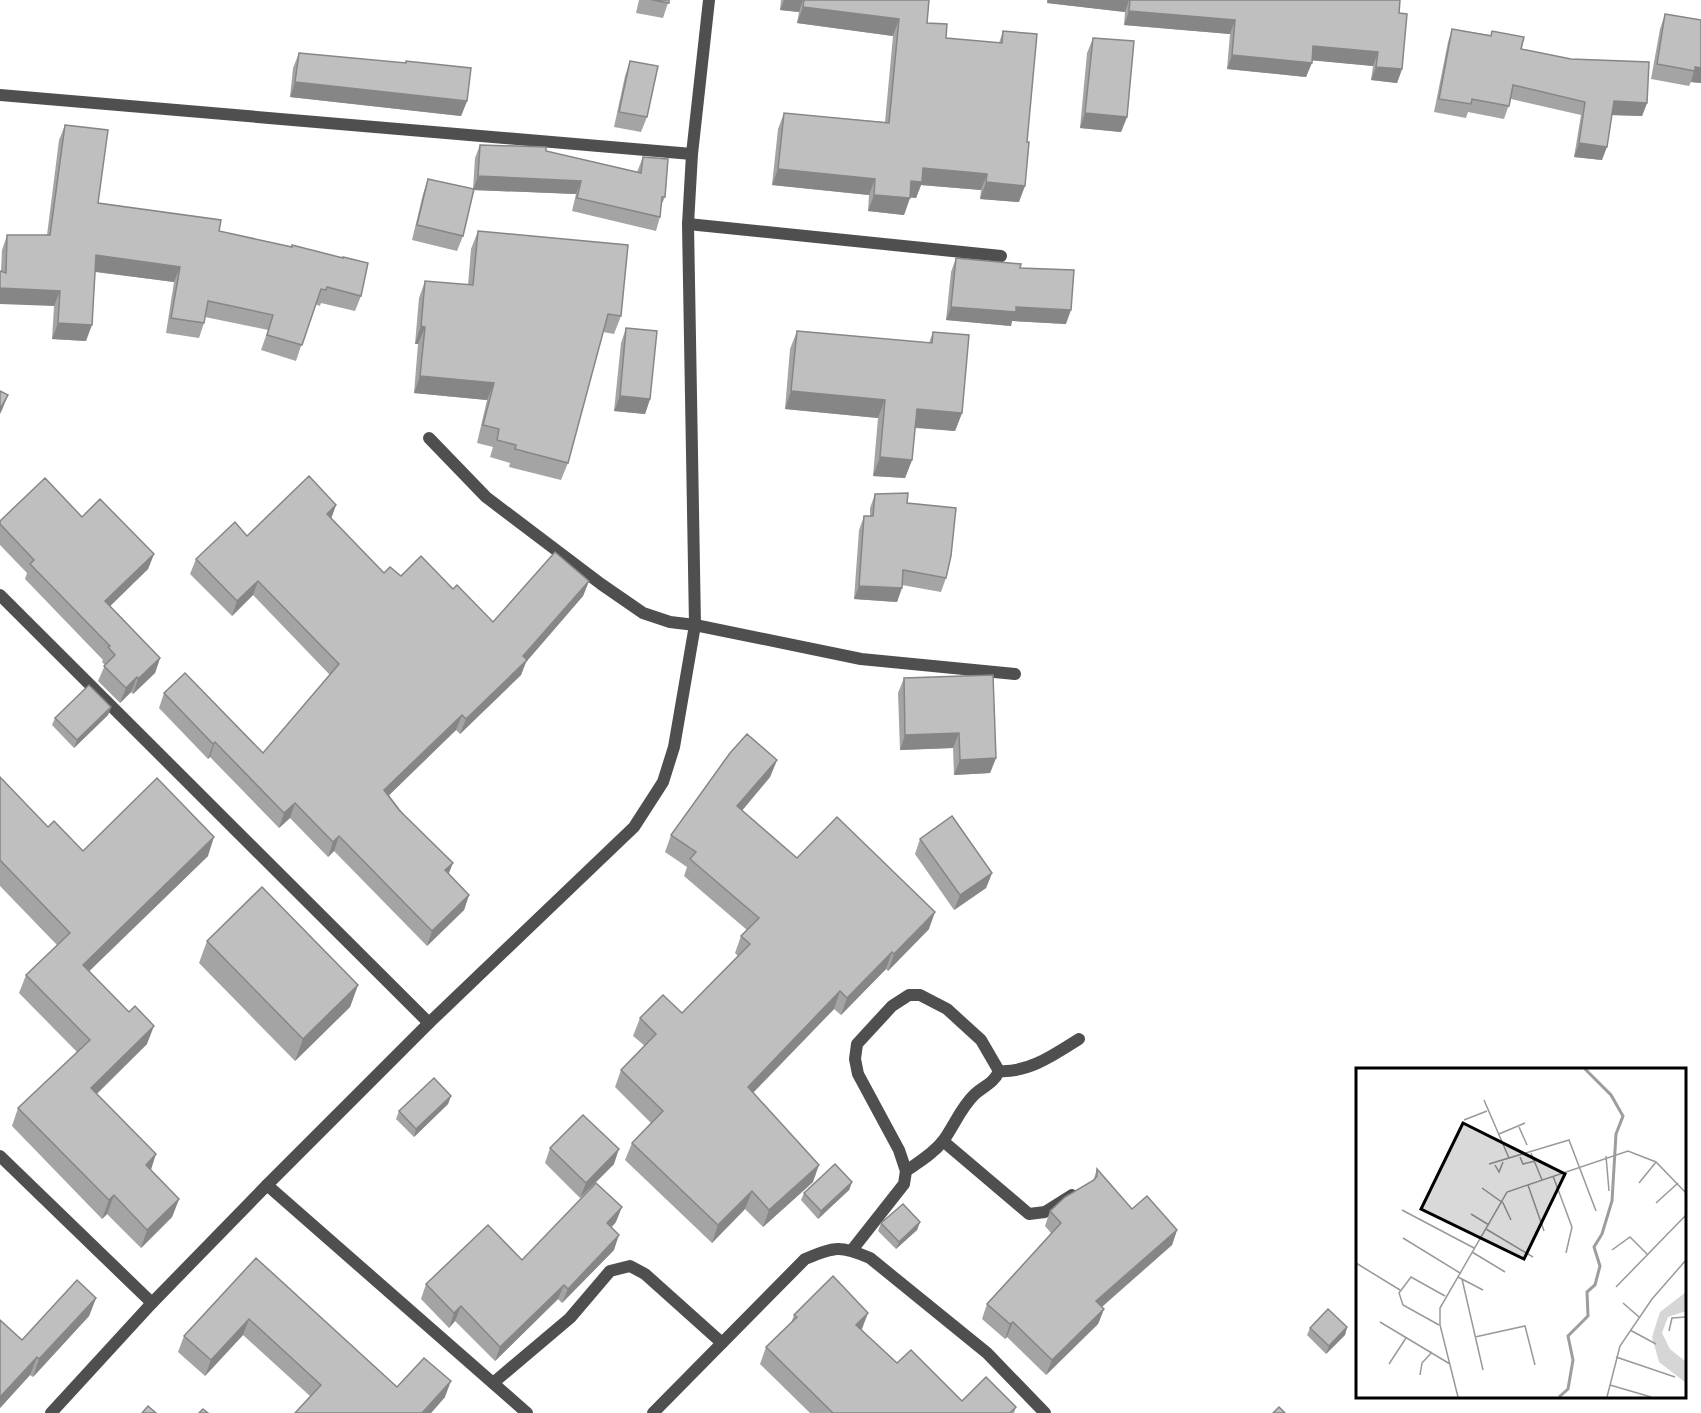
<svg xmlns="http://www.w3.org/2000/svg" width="1701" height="1413" font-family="Ubuntu,sans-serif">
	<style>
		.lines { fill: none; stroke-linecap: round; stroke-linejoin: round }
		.minor { stroke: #4f4f4f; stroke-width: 12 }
		.wall { fill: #a4a4a4 }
		.shaded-wall { fill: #868686 }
		.building { fill: #bfbfbf; stroke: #868686; stroke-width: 1.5 }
		.inset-river { fill: none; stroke: #9d9d9d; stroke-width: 3 }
		.inset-road { fill: none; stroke: #999; stroke-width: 1.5 }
		.view { fill: #000; fill-opacity: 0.15; stroke: #000; stroke-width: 3 }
		.inset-edge { fill: none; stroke: #000; stroke-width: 3 }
	</style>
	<rect width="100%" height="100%" fill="#fff"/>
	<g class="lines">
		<g class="minor">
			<polyline points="0,95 692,154"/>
			<polyline points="688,224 1001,256"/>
			<polyline points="429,438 486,497 601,584 643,613 670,622 695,625 861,659 1015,674"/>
			<polyline points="0,595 429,1023"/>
			<path d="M999,1071C1029,1073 1055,1054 1079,1039"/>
			<polyline points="943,1141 1029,1214 1045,1212 1072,1195"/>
			<polyline points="0,1156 152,1303"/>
			<polyline points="267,1185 527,1413"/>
			<path d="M852,1250L904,1184L906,1171L899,1150L858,1074L855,1059L857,1044L892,1006L909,995H920L947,1009L981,1040L999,1071C994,1083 984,1086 975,1094C961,1107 954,1126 943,1141C933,1154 919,1162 906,1171"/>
			<polyline points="493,1383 570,1318 610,1271 630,1266 645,1274 722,1343"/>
			<polyline points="51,1413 152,1303 267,1185 429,1023 634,827 663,782 674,747 695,625 688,224 692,154 709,0"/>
			<path d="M653,1413L805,1259C835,1247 839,1245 870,1258L987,1353L1045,1413"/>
		</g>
	</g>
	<g class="wall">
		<polygon points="639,0 669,0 663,18 636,13"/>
		<polygon points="781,0 929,0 927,23 946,38 999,43 1003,31 1019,202 980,199 981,190 921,185 916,198 910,197 904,215 868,211 869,195 772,185 778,129 784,113 885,122 893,36 797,23 799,12 780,10"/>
		<polygon points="1047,0 1400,0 1399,13 1402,69 1397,83 1371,80 1373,66 1312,60 1306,77 1227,69 1230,34 1124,25 1125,12 1047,3"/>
		<polygon points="1665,14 1701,83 1691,82 1689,86 1651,79 1660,29"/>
		<polygon points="1452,29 1491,35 1492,31 1521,49 1647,103 1642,116 1612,115 1602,160 1574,157 1581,115 1511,99 1504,119 1468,112 1466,118 1434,112 1448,42"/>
		<polygon points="1093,38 1127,117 1121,132 1080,128 1087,53"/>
		<polygon points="299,53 467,101 461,116 290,97 293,68"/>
		<polygon points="630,61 647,117 641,132 614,127 625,76"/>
		<polygon points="65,125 98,203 219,231 361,296 355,311 321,303 320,306 315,304 296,361 261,350 268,330 205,317 204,323 199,338 166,333 174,282 95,272 86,341 52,339 54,306 1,271 2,250 7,235 47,235 59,140"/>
		<polygon points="480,145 546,151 637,172 643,157 665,197 661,206 660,217 656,231 572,211 576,194 474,190 463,236 457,251 412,240 423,194 428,179 473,189 475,158"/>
		<polygon points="478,231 621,316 614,334 603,332 568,463 561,480 509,467 510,463 490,457 493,447 477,443 487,400 414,393 418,344 415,344 419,298 425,281 468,285 471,249"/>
		<polygon points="956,258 1020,268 1066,324 1012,321 1011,326 946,320 951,272"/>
		<polygon points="626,328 650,399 645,414 614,411 621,343"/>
		<polygon points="797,331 929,343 933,332 962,413 955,431 915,428 912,460 905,478 873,476 878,418 785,409 790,349"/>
		<polygon points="875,494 907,503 946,578 941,592 902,585 897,602 854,599 859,530 864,516 870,516 870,508"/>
		<polygon points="336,505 331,518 384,573 453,589 493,622 589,581 583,596 526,662 521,675 460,734 456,730 389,795 449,874 469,895 464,910 427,946 334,851 328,857 290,818 279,828 210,757 208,759 159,708 164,693 263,753 330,675 253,595 232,616 190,574 196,559 247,536"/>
		<polygon points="82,517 154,554 148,569 110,606 160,658 155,673 133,694 131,692 120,703 98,681 105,665 102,662 103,660 25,579 27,573 0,545 0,521"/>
		<polygon points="904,678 996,758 990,773 954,775 953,748 900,750 898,693"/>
		<polygon points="111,707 108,715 74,748 52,725 55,718"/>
		<polygon points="777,760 770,777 742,810 797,858 929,929 888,971 886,969 841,1015 834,1009 753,1093 813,1182 763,1227 745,1209 712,1243 625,1160 632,1143 651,1123 615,1087 621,1070 645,1046 633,1036 640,1018 682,1013 738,956 735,953 741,936 747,930 684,876 687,867 665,852 671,835"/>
		<polygon points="0,777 48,827 83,851 208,856 89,971 147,1044 97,1094 151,1170 179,1199 172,1217 141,1248 107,1214 102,1219 12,1126 18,1108 77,1052 19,993 26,975 57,945 0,886"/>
		<polygon points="920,839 992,873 986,888 954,910 915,854"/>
		<polygon points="207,941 358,985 350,1007 295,1061 199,963"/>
		<polygon points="451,1096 448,1104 414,1137 396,1119 399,1111"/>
		<polygon points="550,1148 614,1164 580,1198 545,1163"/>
		<polygon points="1097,1169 1132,1209 1177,1230 1172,1245 1102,1307 1104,1309 1098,1324 1046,1375 1007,1337 1005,1339 982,1319 987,1304 1051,1233 1045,1226 1050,1211 1093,1181"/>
		<polygon points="852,1182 849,1190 818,1219 801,1200 804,1193"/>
		<polygon points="616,1222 611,1228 614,1250 562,1303 558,1299 495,1361 455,1321 449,1328 421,1299 426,1284 522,1260"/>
		<polygon points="920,1222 917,1230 896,1249 878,1231 881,1223"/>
		<polygon points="256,1258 397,1387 445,1397 431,1413 295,1413 310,1396 243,1335 205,1376 178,1352 184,1336"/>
		<polygon points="96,1298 89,1316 33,1377 30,1375 0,1408 0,1320 22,1340"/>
		<polygon points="794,1315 862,1329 862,1330 897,1363 962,1401 1016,1407 1014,1413 810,1413 760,1364 766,1347 791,1323"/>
		<polygon points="1347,1327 1345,1335 1326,1354 1307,1335 1310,1328"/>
	</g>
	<g class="shaded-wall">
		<polygon points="784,0 803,0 799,12 780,10"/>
		<polygon points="1048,0 1129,0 1125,12 1047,3"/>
		<polygon points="803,7 899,19 893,36 797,23"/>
		<polygon points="1129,11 1235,20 1230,34 1124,25"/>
		<polygon points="1313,46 1378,52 1373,66 1308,60"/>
		<polygon points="1232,55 1312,63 1306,77 1227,69"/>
		<polygon points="1376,67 1402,69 1397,83 1371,80"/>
		<polygon points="1695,67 1701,68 1701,83 1691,82"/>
		<polygon points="295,82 467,101 461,116 290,97"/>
		<polygon points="1614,101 1647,103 1642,116 1610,115"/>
		<polygon points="1085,113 1127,117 1121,132 1080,128"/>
		<polygon points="1579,143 1607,147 1602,160 1574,157"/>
		<polygon points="923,168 987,174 981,190 921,185 916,198 906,197 911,181"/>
		<polygon points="778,169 875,179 869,195 772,185"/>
		<polygon points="478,176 581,181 576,194 473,190"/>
		<polygon points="986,182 1025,186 1019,202 980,199"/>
		<polygon points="874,195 910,198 904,215 868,211"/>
		<polygon points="96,255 180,267 174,282 90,271"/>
		<polygon points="0,288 60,291 54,306 0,304"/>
		<polygon points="951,307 1016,307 1071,310 1066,324 1012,321 1011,326 946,320"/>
		<polygon points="58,323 92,325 86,341 52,339"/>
		<polygon points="421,326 425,327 418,344 415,344"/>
		<polygon points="420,376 494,383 487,400 414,393"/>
		<polygon points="791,391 885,400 878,418 785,409"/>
		<polygon points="8,395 2,410 0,414 0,409"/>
		<polygon points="620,396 650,399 645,414 614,411"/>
		<polygon points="917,409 962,413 955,431 910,427"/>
		<polygon points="880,457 912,460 905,478 873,476"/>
		<polygon points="336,505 331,519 327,514"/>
		<polygon points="154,554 148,569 100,616 105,601"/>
		<polygon points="258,581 253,595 232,616 237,601"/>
		<polygon points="589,581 583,596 526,662 521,675 460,734 466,719 523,656"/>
		<polygon points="859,586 902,588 897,602 854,599"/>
		<polygon points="160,658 155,673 133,694 138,679"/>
		<polygon points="137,677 131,692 120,703 126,688"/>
		<polygon points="111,707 108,715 74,748 77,740"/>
		<polygon points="462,715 456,730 379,805 384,790"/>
		<polygon points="959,733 953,748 900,750 905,735"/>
		<polygon points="215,742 210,757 208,759 213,744"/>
		<polygon points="996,758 990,773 954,775 960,760"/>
		<polygon points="777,760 770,777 731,824 737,806"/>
		<polygon points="295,803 290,818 279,828 284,813"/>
		<polygon points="339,836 334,851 328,857 333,842"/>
		<polygon points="214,837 208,856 76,984 83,965"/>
		<polygon points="453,863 447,878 445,870"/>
		<polygon points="992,873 986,888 954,910 960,895"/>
		<polygon points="469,895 464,910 427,946 432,931"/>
		<polygon points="935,912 929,929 888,971 894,954"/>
		<polygon points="892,952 886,969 841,1015 847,998"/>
		<polygon points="358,985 350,1007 295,1061 303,1039"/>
		<polygon points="840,991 834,1009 742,1104 748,1087"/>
		<polygon points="154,1026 147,1044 84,1106 91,1088"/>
		<polygon points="451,1096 448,1104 414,1137 416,1129"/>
		<polygon points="619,1149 614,1164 580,1198 586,1183"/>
		<polygon points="156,1154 150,1173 146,1165"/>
		<polygon points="819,1165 813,1182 763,1227 769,1210"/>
		<polygon points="852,1182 849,1190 818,1219 821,1211"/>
		<polygon points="752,1191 745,1209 712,1243 718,1225"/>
		<polygon points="114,1195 107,1214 102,1219 109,1200"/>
		<polygon points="179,1199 172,1217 141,1248 147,1230"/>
		<polygon points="622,1207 616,1222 601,1238 607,1223"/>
		<polygon points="920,1222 917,1230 896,1249 899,1242"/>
		<polygon points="1177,1230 1172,1245 1091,1316 1096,1301"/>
		<polygon points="619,1235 614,1250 562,1303 568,1289"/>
		<polygon points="564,1285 558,1299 495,1361 500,1347"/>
		<polygon points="96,1298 89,1316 33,1377 39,1359"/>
		<polygon points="461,1306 455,1321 449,1328 454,1313"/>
		<polygon points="1104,1309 1098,1324 1046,1375 1052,1360"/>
		<polygon points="868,1313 862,1329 850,1341 856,1325"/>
		<polygon points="249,1319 243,1335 205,1376 211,1360"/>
		<polygon points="1013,1322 1007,1337 1005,1339 1010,1324"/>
		<polygon points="1347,1327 1345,1335 1326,1354 1329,1346"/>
		<polygon points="37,1357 30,1375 0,1408 0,1397"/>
		<polygon points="451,1381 445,1397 431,1413 422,1413"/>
	</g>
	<g class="building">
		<polygon points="652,0 669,0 669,3"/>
		<polygon points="804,0 929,0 927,23 947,24 946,38 1002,43 1003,31 1037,34 1027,142 1029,142 1025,186 986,182 987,174 923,168 922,182 911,181 910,198 874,195 875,179 778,169 784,113 889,123 899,19 803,7"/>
		<polygon points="1130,0 1400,0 1399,13 1407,14 1402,69 1376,67 1378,52 1313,46 1312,63 1232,55 1235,20 1129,11"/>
		<polygon points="1665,14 1701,20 1701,68 1695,67 1695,71 1657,64"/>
		<polygon points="1452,29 1491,36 1492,31 1524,37 1521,49 1571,59 1649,62 1647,103 1614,101 1607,147 1579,143 1585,102 1513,85 1509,106 1472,99 1471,104 1439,99"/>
		<polygon points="1093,38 1134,41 1127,117 1085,113"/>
		<polygon points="299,53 406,63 406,61 471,68 467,101 295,82"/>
		<polygon points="630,61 658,66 647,117 619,112"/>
		<polygon points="65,125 108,130 98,203 221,220 219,231 292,247 292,245 343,258 343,257 368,263 361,296 327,287 326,290 321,289 302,345 267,335 273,315 208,301 204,323 171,318 180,267 96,255 92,325 58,323 60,291 0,288 0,271 6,273 7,235 50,235"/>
		<polygon points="480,145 546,147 546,151 641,173 643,157 668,159 665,197 662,197 660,217 577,198 581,181 478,176"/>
		<polygon points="428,179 474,189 463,236 417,225"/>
		<polygon points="478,231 628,245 621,316 608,314 568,463 515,449 516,445 497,440 499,429 483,425 494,383 420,376 425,327 421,326 425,281 473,285"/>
		<polygon points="956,258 1021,264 1020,268 1074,270 1071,310 1016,307 1016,312 951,307"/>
		<polygon points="626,328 657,331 650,399 620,396"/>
		<polygon points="797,331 932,343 933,332 969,335 962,413 917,409 912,460 880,457 885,400 791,391"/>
		<polygon points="0,391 8,395 0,409"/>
		<polygon points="309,476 336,505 327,514 384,573 390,567 401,576 421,556 453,589 457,585 493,622 555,552 589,581 523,656 527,660 466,719 462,715 384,790 399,810 453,863 445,870 469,895 432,931 339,836 333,842 295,803 284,813 215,742 213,744 164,693 185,673 263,753 339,664 258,581 237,601 196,559 235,522 247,536"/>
		<polygon points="45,478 82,517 100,499 154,554 105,601 160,658 138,679 137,677 126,688 104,666 115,655 108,647 110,646 30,564 34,560 0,524 0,521"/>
		<polygon points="908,493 907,503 956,508 951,556 946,578 903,570 902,588 859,586 864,516 873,516 875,494"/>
		<polygon points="993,675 996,758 960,760 959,733 905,735 904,678"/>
		<polygon points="89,685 111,707 77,740 55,718"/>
		<polygon points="747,734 777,760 737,806 797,858 837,817 935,912 894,954 892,952 847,998 840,991 748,1087 819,1165 769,1210 752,1191 718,1225 632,1143 663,1111 621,1070 656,1034 640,1018 663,995 682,1013 750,944 741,936 759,918 690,859 696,852 671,835 730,753"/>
		<polygon points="0,777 48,827 54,821 83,851 157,778 214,837 83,965 129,1012 135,1006 154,1026 91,1088 156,1154 146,1165 179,1199 147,1230 114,1195 109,1200 18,1108 90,1040 26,975 70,933 0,860"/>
		<polygon points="952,816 992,873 960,895 920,839"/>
		<polygon points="262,887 358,985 303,1039 207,941"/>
		<polygon points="434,1078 451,1096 416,1129 399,1111"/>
		<polygon points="583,1115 619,1149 586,1183 550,1148"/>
		<polygon points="835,1164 852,1182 821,1211 804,1193"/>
		<polygon points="1097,1169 1132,1209 1147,1196 1177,1230 1096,1301 1104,1309 1052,1360 1013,1322 1010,1324 987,1304 1061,1223 1050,1211 1065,1197 1094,1180 1097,1176"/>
		<polygon points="596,1183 622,1207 607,1223 619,1235 568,1289 564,1285 500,1347 461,1306 454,1313 426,1284 488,1225 522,1260"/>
		<polygon points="903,1204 920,1222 899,1242 881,1223"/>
		<polygon points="256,1258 397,1387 424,1358 451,1381 422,1413 295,1413 321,1385 249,1319 211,1360 184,1336"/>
		<polygon points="833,1276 868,1313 856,1325 897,1363 911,1350 962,1401 986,1377 1016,1407 1010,1413 833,1413 766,1347 797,1317 794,1315"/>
		<polygon points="77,1280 96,1298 39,1359 37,1357 0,1397 0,1320 22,1340"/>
		<polygon points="1328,1309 1347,1327 1329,1346 1310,1328"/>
		<polygon points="148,1406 156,1413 142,1413"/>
		<polygon points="1279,1407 1285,1413 1273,1413"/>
		<polygon points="203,1409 208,1413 199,1413"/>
	</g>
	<g transform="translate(1356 1068)">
		<rect width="330" height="330" fill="#fff"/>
		<path d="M330,224V243L312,249L306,265L314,281L330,294V315L303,294L296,269L304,244Z" fill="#d6d6d6"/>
		<path class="inset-river" d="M203,329L212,321L217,292L212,268L232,248L231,224L239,217L244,198L238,179L246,166L256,133L260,66L267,48L255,27L229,1"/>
		<path class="inset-road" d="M128,32L153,90M108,52L131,43M163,59L171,77M143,66L169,55M175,85L186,112M250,88L253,123M164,89L167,96L179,93M133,96L213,72L240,143M139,97L143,104L147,94M197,108L216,159L210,185M283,115L300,94M172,117L188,163M126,120L147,135L155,152M300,135L322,115M46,142L118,180M115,146L133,157M130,161L177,189M47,170L104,205M256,182L274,169L291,186M116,184L149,204M0,195L44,222M102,209L127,222M106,211L127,302M260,219L330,147M267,235L283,249M24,254L94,296M83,257L47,237L43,225L55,209L89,228M274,262L300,276M313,263L316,250L330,249M119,269L169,258L179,297M260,289L319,309M33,296L50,270M64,307L66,295L76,284M254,317L295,329M102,329L84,257V240L151,124L272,83L300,94L330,125M251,329L264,278L296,231L330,192"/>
		<path class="view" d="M107,55L209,106L168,191L65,141Z"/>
		<rect width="330" height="330" class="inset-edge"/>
	</g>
</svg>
